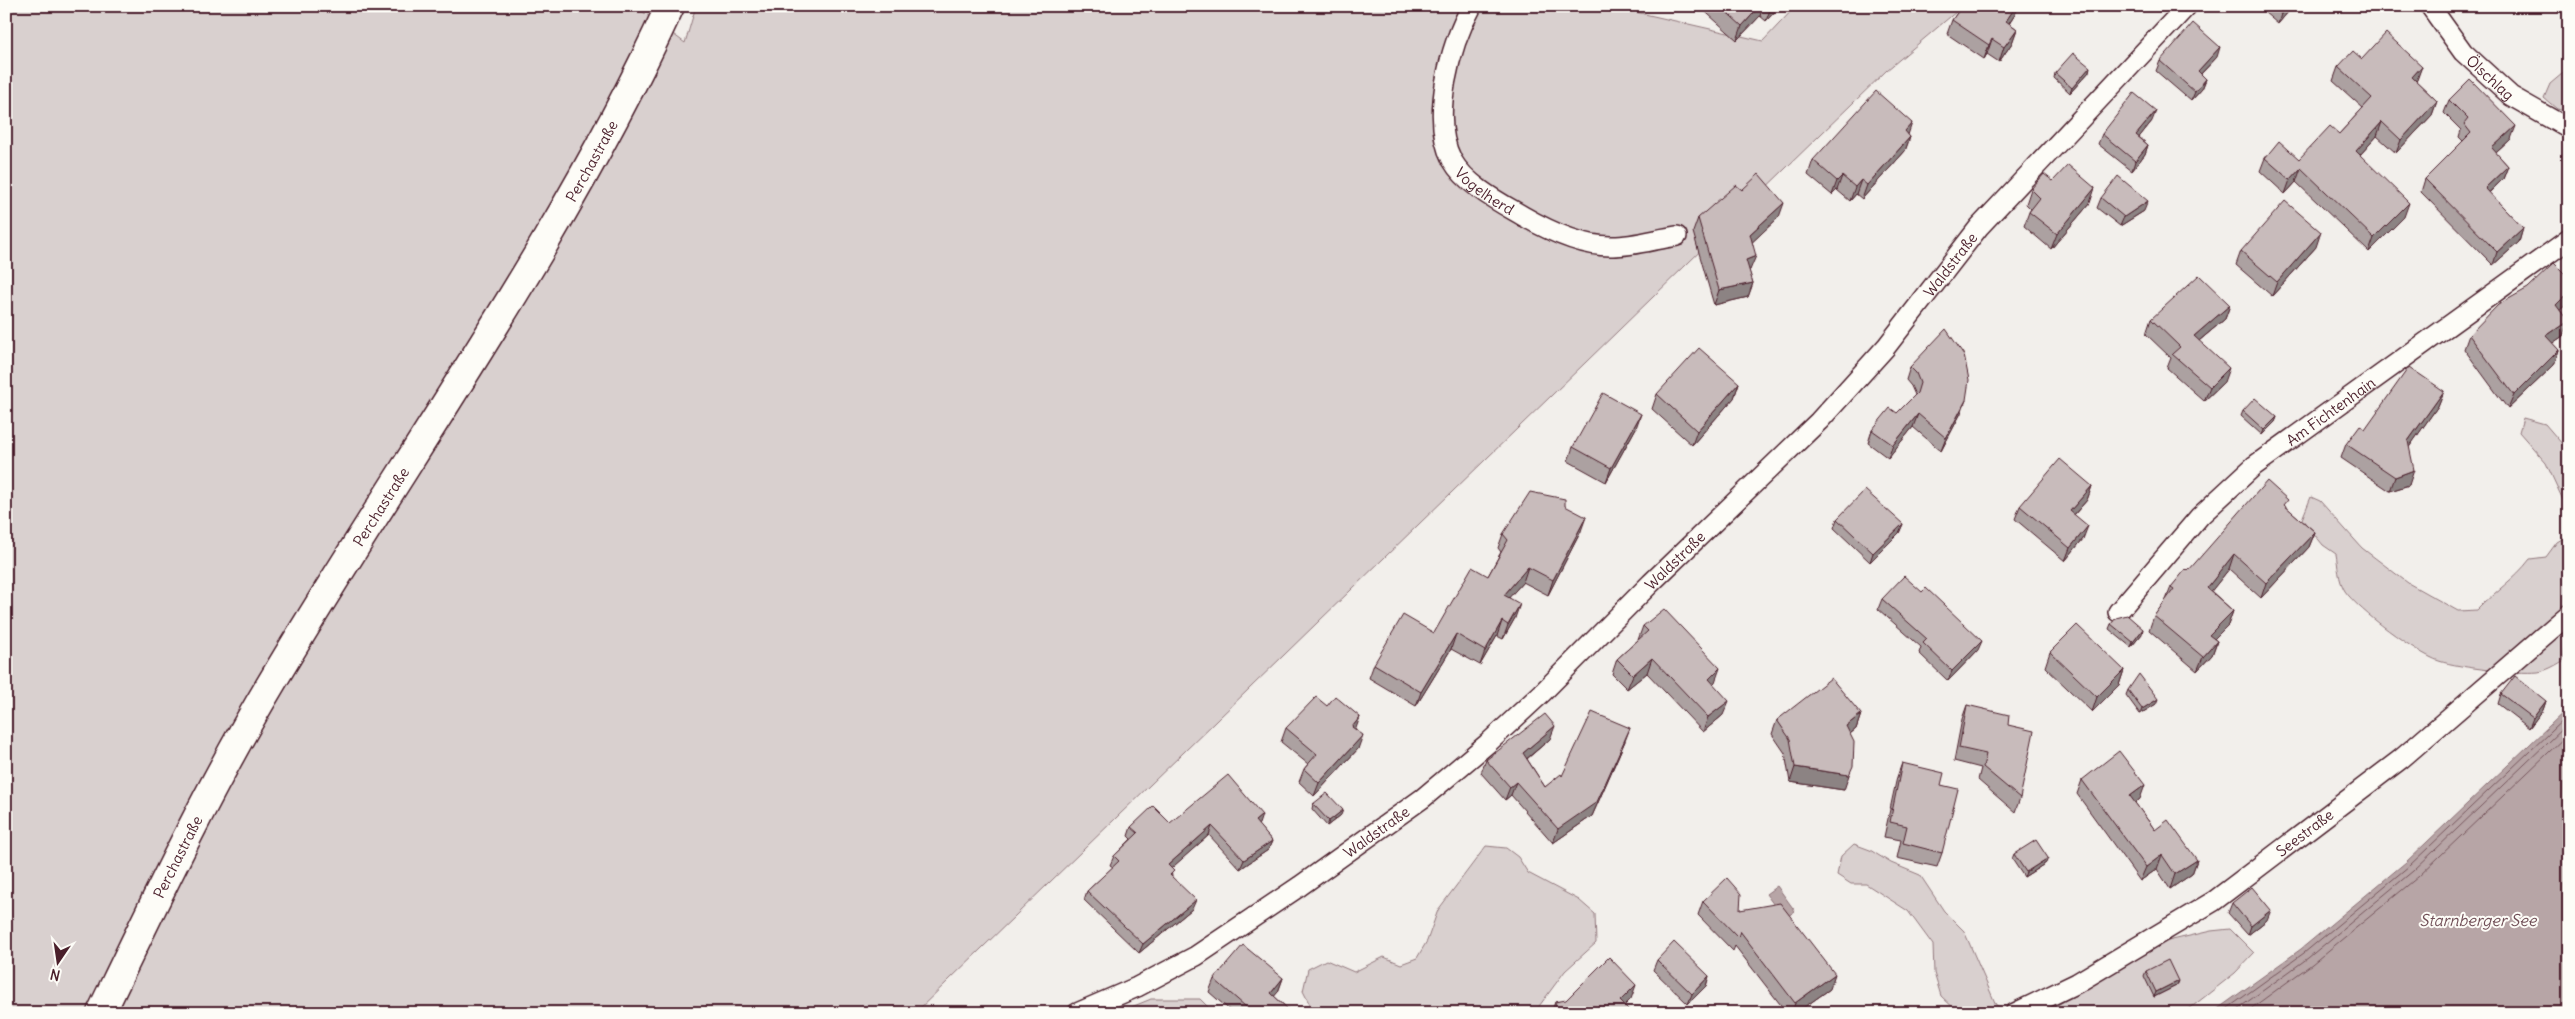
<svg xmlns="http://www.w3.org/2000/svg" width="2575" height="1019" font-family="Delius,sans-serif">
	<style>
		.green { fill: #d9d0cf; stroke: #92787d }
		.water { fill: #b7a5a6; stroke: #8b6f75 }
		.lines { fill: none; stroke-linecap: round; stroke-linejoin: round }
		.shore { stroke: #76555c; stroke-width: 1 }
		.minor-casing { stroke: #4a1f2b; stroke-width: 22 }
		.secondary-casing { stroke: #4a1f2b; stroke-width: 31 }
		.minor { stroke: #fdfcf7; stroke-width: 19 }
		.secondary { stroke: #fdfcf7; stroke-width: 28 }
		.wall { fill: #aca1a1; stroke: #4a1f2b }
		.shaded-wall { fill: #8c8383; stroke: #4a1f2b }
		.building { fill: #c8bbbb; stroke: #4a1f2b }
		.labels { text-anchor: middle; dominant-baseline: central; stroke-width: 4; stroke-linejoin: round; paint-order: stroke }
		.street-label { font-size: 15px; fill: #4a1f2b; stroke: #fdfcf7 }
		.water-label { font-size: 16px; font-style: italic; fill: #704e56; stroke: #fdfcf7 }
	</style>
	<rect width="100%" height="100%" fill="#f2efeb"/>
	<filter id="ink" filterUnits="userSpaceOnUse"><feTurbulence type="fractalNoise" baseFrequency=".02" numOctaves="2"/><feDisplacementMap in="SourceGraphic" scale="10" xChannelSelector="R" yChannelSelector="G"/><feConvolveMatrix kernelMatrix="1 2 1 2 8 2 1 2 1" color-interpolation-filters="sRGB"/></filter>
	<g filter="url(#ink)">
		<g class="green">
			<polygon points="6,6 635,6 685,43 696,6 1621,6 1627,10 1763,41 1796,6 1963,6 1887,70 915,1013 6,1013"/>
			<polygon points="2569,68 2569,112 2557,109 2544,98 2550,84"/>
			<polygon points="2523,418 2545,424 2569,452 2569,513 2546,463 2519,432"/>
			<path d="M2311,497L2320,501L2362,548L2408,583L2458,611L2477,610C2494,592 2515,579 2530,559L2546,557L2557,542L2569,535V628L2567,630L2563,661C2556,665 2546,671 2538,672C2516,674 2461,668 2439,661C2416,653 2359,611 2345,591C2338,580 2338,565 2336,554L2323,545L2302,519Z"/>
			<polygon points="1854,844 1870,850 1891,863 1920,875 1944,911 1964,931 1996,1005 2010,1013 1959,1013 1941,996 1934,973 1933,945 1908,911 1866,884 1851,884 1837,875 1841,856"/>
			<polygon points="1486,846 1506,848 1518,857 1528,873 1579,900 1595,914 1596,943 1565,971 1534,1013 1314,1013 1303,991 1308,969 1326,960 1354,972 1384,957 1401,964 1417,958 1427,941 1438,910"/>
			<polygon points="2230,929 2254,953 2235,973 2184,1013 2045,1013 2155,944 2211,931"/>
			<polygon points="1151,999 1200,999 1214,1013 1117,1013"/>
		</g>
		<g class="water">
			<polygon points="2569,707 2569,1013 2212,1013 2301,949 2406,862"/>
			<polygon points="1777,886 1795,911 1784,919 1766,894"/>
		</g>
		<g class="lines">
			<g class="shore">
				<polyline points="2221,1013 2304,953 2409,866 2569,714"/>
				<polyline points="2232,1013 2308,958 2413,871 2569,722"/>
				<polyline points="2245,1013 2312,964 2418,877 2569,733"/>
			</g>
			<g class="minor-casing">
				<g id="minor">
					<path id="s1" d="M1472,6C1450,45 1430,118 1452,160C1466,185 1499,202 1523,216C1549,231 1582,247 1613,246C1634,246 1656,239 1677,236"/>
					<path id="s2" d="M2430,6L2463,52L2511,96L2569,129"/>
					<path id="s3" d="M2118,612L2200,516L2254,466L2569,239"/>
					<path id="s4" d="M1077,1013L1137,987L1196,956L1300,886L1423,798L1487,744L1542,693L1651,583L1819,421L1886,347L1979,227L2187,6"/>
					<path id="s5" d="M2015,1013L2077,983L2214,901L2401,759L2569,614"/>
				</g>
			</g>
			<g class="secondary-casing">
				<g id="secondary">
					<path id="s6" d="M101,1013C155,901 208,789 272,682C405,458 561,244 670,6"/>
				</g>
			</g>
			<use href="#minor" class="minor"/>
			<use href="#secondary" class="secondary"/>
		</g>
		<g class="wall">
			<polygon points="1699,6 1780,6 1766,21 1760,16 1737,40"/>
			<polygon points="1962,6 2020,6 2009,23 2017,29 2012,43 1999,62 1987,54 1984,59 1947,34 1952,20"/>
			<polygon points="2257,6 2293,6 2278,24"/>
			<polygon points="2217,57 2201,74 2206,79 2202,89 2191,101 2156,71 2160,61"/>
			<polygon points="2362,59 2422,66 2416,81 2437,101 2432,115 2396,153 2377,136 2360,155 2404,217 2369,252 2296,182 2285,194 2260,171 2265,158 2299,159 2339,134 2363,108 2333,81 2338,67"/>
			<polygon points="2089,72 2070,93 2054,78 2055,73"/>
			<polygon points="2449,100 2511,139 2496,153 2508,166 2503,179 2489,193 2523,228 2519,242 2493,265 2421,192 2425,179 2463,141 2459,137 2461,130 2444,113"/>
			<polygon points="2152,121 2139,137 2148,145 2145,154 2132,171 2098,144 2102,134"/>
			<polygon points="1908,135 1910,137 1905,151 1862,199 1856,194 1850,201 1837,190 1832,195 1808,175 1813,160"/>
			<polygon points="2053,181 2090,203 2051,249 2024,226 2029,212 2031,209 2026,204 2031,189"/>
			<polygon points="1742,190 1779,217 1752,242 1750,270 1749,271 1753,283 1748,297 1714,305 1693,232 1698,218"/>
			<polygon points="2101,198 2144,211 2120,226 2097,208"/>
			<polygon points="2316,247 2272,296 2236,265 2241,251"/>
			<polygon points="2569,302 2560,310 2568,321 2563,336 2552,343 2559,350 2554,365 2508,409 2464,349 2469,335"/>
			<polygon points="2230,305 2225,319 2199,341 2224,382 2204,401 2167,368 2171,358 2146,334 2151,319"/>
			<polygon points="1910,367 1961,413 1941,451 1913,427 1888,458 1868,443 1872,430 1897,413 1915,395 1911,386 1906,380"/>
			<polygon points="1739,383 1734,398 1692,445 1652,409 1657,394"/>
			<polygon points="2444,391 2438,406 2409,447 2409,485 2390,491 2341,458 2346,444 2365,429"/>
			<polygon points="2243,411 2277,417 2275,422 2262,435 2241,416"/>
			<polygon points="1636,428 1606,482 1568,461 1573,447"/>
			<polygon points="2092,486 2087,500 2074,515 2083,539 2065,561 2015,519 2020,506"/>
			<polygon points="1565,506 1581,531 1548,595 1523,582 1509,597 1515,618 1503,639 1497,636 1480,665 1451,649 1416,706 1369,678 1374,664 1434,633 1488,576 1501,552 1498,548 1503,534"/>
			<polygon points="2286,507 2315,532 2309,547 2261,598 2229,569 2211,591 2233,611 2228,625 2214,639 2217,641 2212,655 2197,671 2149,630 2154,616 2166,600 2171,587 2188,571"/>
			<polygon points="1837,519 1903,524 1899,533 1870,562 1834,528"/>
			<polygon points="1882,599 1978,650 1948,681 1919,653 1921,647 1878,609"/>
			<polygon points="2111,624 2142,634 2131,647 2109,629"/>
			<polygon points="1643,626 1715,682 1713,684 1723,715 1703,732 1647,673 1627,689 1612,674 1617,659 1638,640"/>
			<polygon points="2050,652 2124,670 2119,685 2092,712 2045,667"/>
			<polygon points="2128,690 2156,704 2140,714 2126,695"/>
			<polygon points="2501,694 2546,701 2543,710 2529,728 2498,704"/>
			<polygon points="1967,705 2008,725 2020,798 2015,812 1978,780 1981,768 1954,761 1962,719"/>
			<polygon points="1327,706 1360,717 1355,729 1358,749 1314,796 1299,782 1304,769 1308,764 1281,742 1286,728"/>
			<polygon points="1861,714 1856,729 1850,734 1844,790 1790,782 1785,753 1772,734 1777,720"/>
			<polygon points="1550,739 1527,759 1545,787 1562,776 1625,741 1592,816 1553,843 1511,795 1505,800 1481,773 1486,760"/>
			<polygon points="1902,763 1941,785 1942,853 1937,867 1897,858 1901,840 1884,837 1897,777"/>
			<polygon points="2082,780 2140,799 2135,803 2155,830 2197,860 2192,874 2170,889 2157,869 2140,881 2077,794"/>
			<polygon points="1313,804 1341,815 1327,826 1312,809"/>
			<polygon points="1170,823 1259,824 1258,825 1272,841 1268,850 1240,869 1209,835 1171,868 1172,877 1192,909 1139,953 1084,900 1087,891 1113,867 1110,865 1114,856 1131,839 1128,836 1131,827"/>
			<polygon points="2014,854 2046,863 2024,877 2012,859"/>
			<polygon points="1703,901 1740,910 1830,989 1796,1013 1787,1013 1735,946 1733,951 1698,915"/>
			<polygon points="2232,903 2267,920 2248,935 2228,913"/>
			<polygon points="1657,960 1709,976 1706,986 1688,1004 1653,970"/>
			<polygon points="2146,971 2176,986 2154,997 2144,976"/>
			<polygon points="1283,978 1278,992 1274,996 1292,1013 1233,1013 1209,992 1214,979"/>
			<polygon points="1631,999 1624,1006 1632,1013 1551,1013 1555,1002"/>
		</g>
		<g class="shaded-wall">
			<polygon points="1760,6 1763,6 1760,16 1737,40 1742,26"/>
			<polygon points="1772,6 1780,6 1766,21 1771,7"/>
			<polygon points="2016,6 2020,6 2001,35 2006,21"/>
			<polygon points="2288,6 2293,6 2278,24 2281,14"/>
			<polygon points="2017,29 2012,43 1999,62 2004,47"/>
			<polygon points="1992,39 1987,54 1984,59 1989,45"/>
			<polygon points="2220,47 2217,57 2194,81 2198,71"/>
			<polygon points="2422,66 2417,80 2407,91 2412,77"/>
			<polygon points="2090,67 2089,72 2070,93 2072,88"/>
			<polygon points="2206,79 2202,89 2191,101 2195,92"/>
			<polygon points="2437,101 2432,115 2396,153 2401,140"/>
			<polygon points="2156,111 2152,121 2133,145 2136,135"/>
			<polygon points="2382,122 2377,136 2351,165 2356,151"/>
			<polygon points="1912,123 1907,138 1905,131"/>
			<polygon points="2516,126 2511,139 2487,161 2492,148"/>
			<polygon points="1910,137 1905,151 1862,199 1867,185"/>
			<polygon points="2148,145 2145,154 2132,171 2135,161"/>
			<polygon points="2508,166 2503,179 2480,201 2485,188"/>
			<polygon points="2301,168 2296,182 2285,194 2290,180"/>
			<polygon points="1842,176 1837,190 1832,195 1837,181"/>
			<polygon points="1861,180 1856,194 1850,201 1855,187"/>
			<polygon points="2095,188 2090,203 2051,249 2057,234"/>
			<polygon points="2148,201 2144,211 2120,226 2124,217"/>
			<polygon points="1784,203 1779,217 1745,249 1750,234"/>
			<polygon points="2409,203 2404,217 2369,252 2374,238"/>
			<polygon points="2523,228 2519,242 2493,265 2497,252"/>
			<polygon points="2321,232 2316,247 2272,296 2277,282"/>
			<polygon points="1756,256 1750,270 1741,274 1746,260"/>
			<polygon points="1753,283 1748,297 1714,305 1719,290"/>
			<polygon points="2569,292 2569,302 2550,319 2556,305"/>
			<polygon points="2230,305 2225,319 2188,350 2194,336"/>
			<polygon points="2568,321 2563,336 2541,351 2546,336"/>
			<polygon points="2559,350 2554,365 2508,409 2514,395"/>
			<polygon points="2229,368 2224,382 2204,401 2210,387"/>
			<polygon points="1739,383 1734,398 1692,445 1697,431"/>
			<polygon points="2444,391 2438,406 2403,456 2408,441"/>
			<polygon points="1966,400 1961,413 1941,451 1946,438"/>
			<polygon points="1641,414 1636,428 1606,482 1611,468"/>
			<polygon points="1918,414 1913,427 1888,458 1893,445"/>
			<polygon points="2277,417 2275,422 2262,435 2264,430"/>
			<polygon points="2414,470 2409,485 2390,491 2395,477"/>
			<polygon points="2092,486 2087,500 2065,525 2070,511"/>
			<polygon points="1586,517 1581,531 1548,595 1553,580"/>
			<polygon points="1903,524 1899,533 1870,562 1873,553"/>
			<polygon points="2088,526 2083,539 2065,561 2070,548"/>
			<polygon points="2315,532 2309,547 2261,598 2266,583"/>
			<polygon points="2234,554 2229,569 2202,603 2207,588"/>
			<polygon points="1528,567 1523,582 1499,609 1504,595"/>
			<polygon points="1520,604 1515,618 1503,639 1508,625"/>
			<polygon points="2233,611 2228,625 2204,649 2209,635"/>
			<polygon points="1502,621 1497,636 1480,665 1485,651"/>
			<polygon points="2143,629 2142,634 2131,647 2133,642"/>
			<polygon points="1456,634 1451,649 1416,706 1421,692"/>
			<polygon points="1982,641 1978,650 1948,681 1952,671"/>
			<polygon points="2217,641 2212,655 2197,671 2203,657"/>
			<polygon points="1652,658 1647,673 1627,689 1633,675"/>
			<polygon points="1720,668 1715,682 1703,693 1709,679"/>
			<polygon points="2124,670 2119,685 2092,712 2097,697"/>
			<polygon points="2158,699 2156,704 2140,714 2142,709"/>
			<polygon points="1729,701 1723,715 1703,732 1708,717"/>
			<polygon points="2546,701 2543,710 2529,728 2533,718"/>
			<polygon points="1861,714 1856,729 1841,741 1846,726"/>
			<polygon points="1360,717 1355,731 1352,727"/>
			<polygon points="1555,726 1550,739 1518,766 1523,753"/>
			<polygon points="1630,728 1625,741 1592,816 1553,843 1558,829"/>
			<polygon points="1363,735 1358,749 1314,796 1319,783"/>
			<polygon points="1795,767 1849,775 1844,790 1790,782"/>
			<polygon points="1516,782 1511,795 1505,800 1510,787"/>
			<polygon points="2145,785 2140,799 2125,811 2130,796"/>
			<polygon points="1343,810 1341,815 1327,826 1329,821"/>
			<polygon points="1262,815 1259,824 1251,830 1255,821"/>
			<polygon points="1212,826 1209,835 1165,874 1168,865"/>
			<polygon points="1272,841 1268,850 1240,869 1244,860"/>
			<polygon points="2162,855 2157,869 2140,881 2146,867"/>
			<polygon points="2048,858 2046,863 2024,877 2026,872"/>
			<polygon points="2197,860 2192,874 2170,889 2175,874"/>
			<polygon points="1196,900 1192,909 1139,953 1143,944"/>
			<polygon points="2271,910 2267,920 2248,935 2251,926"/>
			<polygon points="1835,974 1830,989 1796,1013 1792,1013 1795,1003"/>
			<polygon points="1709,976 1706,986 1688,1004 1692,994"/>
			<polygon points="1283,978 1278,992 1266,1006 1271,993"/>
			<polygon points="2178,981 2176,986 2154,997 2156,992"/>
			<polygon points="1636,985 1631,999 1617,1013 1620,1001"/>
		</g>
		<g class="building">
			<polygon points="1720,6 1760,6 1742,26"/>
			<polygon points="1962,6 2016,6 2006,21 2017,29 2004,47 1992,39 1989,45 1952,20"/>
			<polygon points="2272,6 2288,6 2281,14"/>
			<polygon points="2193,23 2220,47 2198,71 2206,79 2195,92 2160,61"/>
			<polygon points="2386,33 2422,66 2412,77 2437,101 2401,140 2382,122 2356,151 2409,203 2374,238 2301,168 2290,180 2265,158 2279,141 2299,159 2330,126 2339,134 2372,98 2338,67 2353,51 2362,59"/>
			<polygon points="2073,53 2090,67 2072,88 2055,73"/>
			<polygon points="2470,79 2516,126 2492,148 2508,166 2485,188 2523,228 2497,252 2425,179 2471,133 2464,124 2468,119 2449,100"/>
			<polygon points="1876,91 1912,123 1905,131 1910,137 1867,185 1861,180 1855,187 1842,176 1837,181 1813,160"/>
			<polygon points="2134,93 2156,111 2136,135 2148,145 2135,161 2102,134"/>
			<polygon points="2068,165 2095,188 2057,234 2029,212 2040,198 2031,189 2044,174 2053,181"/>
			<polygon points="1759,174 1784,203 1750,234 1756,256 1746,260 1753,283 1719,290 1698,218 1736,185 1742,190"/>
			<polygon points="2118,176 2148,201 2124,217 2101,198"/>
			<polygon points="2285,201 2321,232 2277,282 2241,251"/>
			<polygon points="2554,263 2569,278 2569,292 2556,305 2568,321 2546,336 2559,350 2514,395 2469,335 2498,305 2528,288"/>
			<polygon points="2199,275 2230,305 2194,336 2229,368 2210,387 2172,354 2180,347 2151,319"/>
			<polygon points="1946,329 1964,355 1969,380 1966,400 1946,438 1918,414 1893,445 1872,430 1890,408 1897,413 1917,393 1920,383 1916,373 1910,367"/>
			<polygon points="1699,348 1739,383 1697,431 1657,394"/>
			<polygon points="2409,367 2444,391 2408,441 2414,470 2395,477 2346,444 2360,425 2365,429"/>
			<polygon points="1603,393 1641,414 1611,468 1573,447"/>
			<polygon points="2255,398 2277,417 2264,430 2243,411"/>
			<polygon points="2060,459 2092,486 2070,511 2088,526 2070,548 2020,506"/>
			<polygon points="2267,481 2288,500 2284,505 2315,532 2266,583 2234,554 2207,588 2233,611 2209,635 2217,641 2203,657 2154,616 2174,589 2171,587 2186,569 2188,571"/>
			<polygon points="1865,490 1903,524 1873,553 1837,519"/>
			<polygon points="1530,492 1565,499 1565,506 1586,517 1553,580 1528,567 1504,595 1520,604 1508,625 1502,621 1485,651 1456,634 1421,692 1374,664 1403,615 1434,633 1472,567 1488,576 1508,540 1503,534"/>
			<polygon points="1904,576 1922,592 1926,588 1982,641 1952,671 1923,643 1927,639 1882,599"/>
			<polygon points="1664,609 1720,668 1709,679 1729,701 1708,717 1652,658 1633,675 1617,659 1648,631 1643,626"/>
			<polygon points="2127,615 2143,629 2133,642 2111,624 2116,618"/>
			<polygon points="2077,625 2124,670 2097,697 2050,652"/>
			<polygon points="2139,674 2158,699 2142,709 2128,690"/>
			<polygon points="2515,676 2546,701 2533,718 2501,694"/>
			<polygon points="1831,678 1861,714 1846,726 1854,742 1853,766 1849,775 1795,767 1790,739 1777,720"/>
			<polygon points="1335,696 1360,717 1352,727 1363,735 1319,783 1304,769 1317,754 1286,728 1316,697 1327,706"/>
			<polygon points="1967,705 2009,715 2008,725 2034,731 2020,798 1983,767 1986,754 1959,748"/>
			<polygon points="1592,712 1630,728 1597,802 1558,829 1516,782 1510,787 1486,760 1545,714 1555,726 1523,753 1545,787 1561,774 1562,776"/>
			<polygon points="2119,751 2145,785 2130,796 2155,830 2168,820 2197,860 2175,874 2162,855 2146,867 2082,780"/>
			<polygon points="1902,763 1944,773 1941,785 1958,789 1942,853 1903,843 1907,826 1890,822"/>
			<polygon points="1228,775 1262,815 1255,821 1272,841 1244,860 1212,826 1168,865 1174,871 1170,875 1196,900 1143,944 1087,891 1119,861 1114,856 1138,833 1131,827 1153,806 1170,823"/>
			<polygon points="1327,793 1343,810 1329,821 1313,804"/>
			<polygon points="2036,840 2048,858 2026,872 2014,854"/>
			<polygon points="1727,878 1741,894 1740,910 1780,903 1835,974 1795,1003 1740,931 1738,937 1703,901"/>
			<polygon points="2252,887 2271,910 2251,926 2232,903"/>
			<polygon points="1674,942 1709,976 1692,994 1657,960"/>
			<polygon points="1243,945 1283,978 1271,993 1292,1013 1253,1013 1214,979"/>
			<polygon points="1609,957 1636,985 1620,1001 1632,1013 1556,1013 1555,1002 1566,1000"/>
			<polygon points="2168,960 2178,981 2156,992 2146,971"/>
		</g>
	</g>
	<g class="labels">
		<g class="street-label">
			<text stroke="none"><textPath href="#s2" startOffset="94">Ölschlag</textPath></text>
			<text stroke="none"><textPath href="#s6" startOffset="984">Perchastraße</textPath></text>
			<text stroke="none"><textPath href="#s1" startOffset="206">Vogelherd</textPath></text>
			<text stroke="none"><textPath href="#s4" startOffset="1160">Waldstraße</textPath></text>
			<text stroke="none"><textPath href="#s3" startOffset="294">Am Fichtenhain</textPath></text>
			<text stroke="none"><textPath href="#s6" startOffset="579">Perchastraße</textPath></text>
			<text stroke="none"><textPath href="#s4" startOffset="755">Waldstraße</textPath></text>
			<text stroke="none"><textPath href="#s4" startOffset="351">Waldstraße</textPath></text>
			<text stroke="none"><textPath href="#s5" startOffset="342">Seestraße</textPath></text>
			<text stroke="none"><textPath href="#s6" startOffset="174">Perchastraße</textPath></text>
		</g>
		<g class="water-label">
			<text x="2478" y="920">Starnberger See</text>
		</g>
	</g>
	<rect width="2575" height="1019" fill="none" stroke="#fdfcf7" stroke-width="25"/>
	<rect x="12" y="12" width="2550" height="994" fill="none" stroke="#4a1f2b" stroke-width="2" filter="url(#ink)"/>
	<g transform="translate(58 962) rotate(193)" stroke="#fdfcf7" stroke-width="4" paint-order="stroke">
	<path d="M0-4L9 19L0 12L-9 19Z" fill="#4a1f2b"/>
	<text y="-8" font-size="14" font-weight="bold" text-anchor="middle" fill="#4a1f2b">N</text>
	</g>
</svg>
